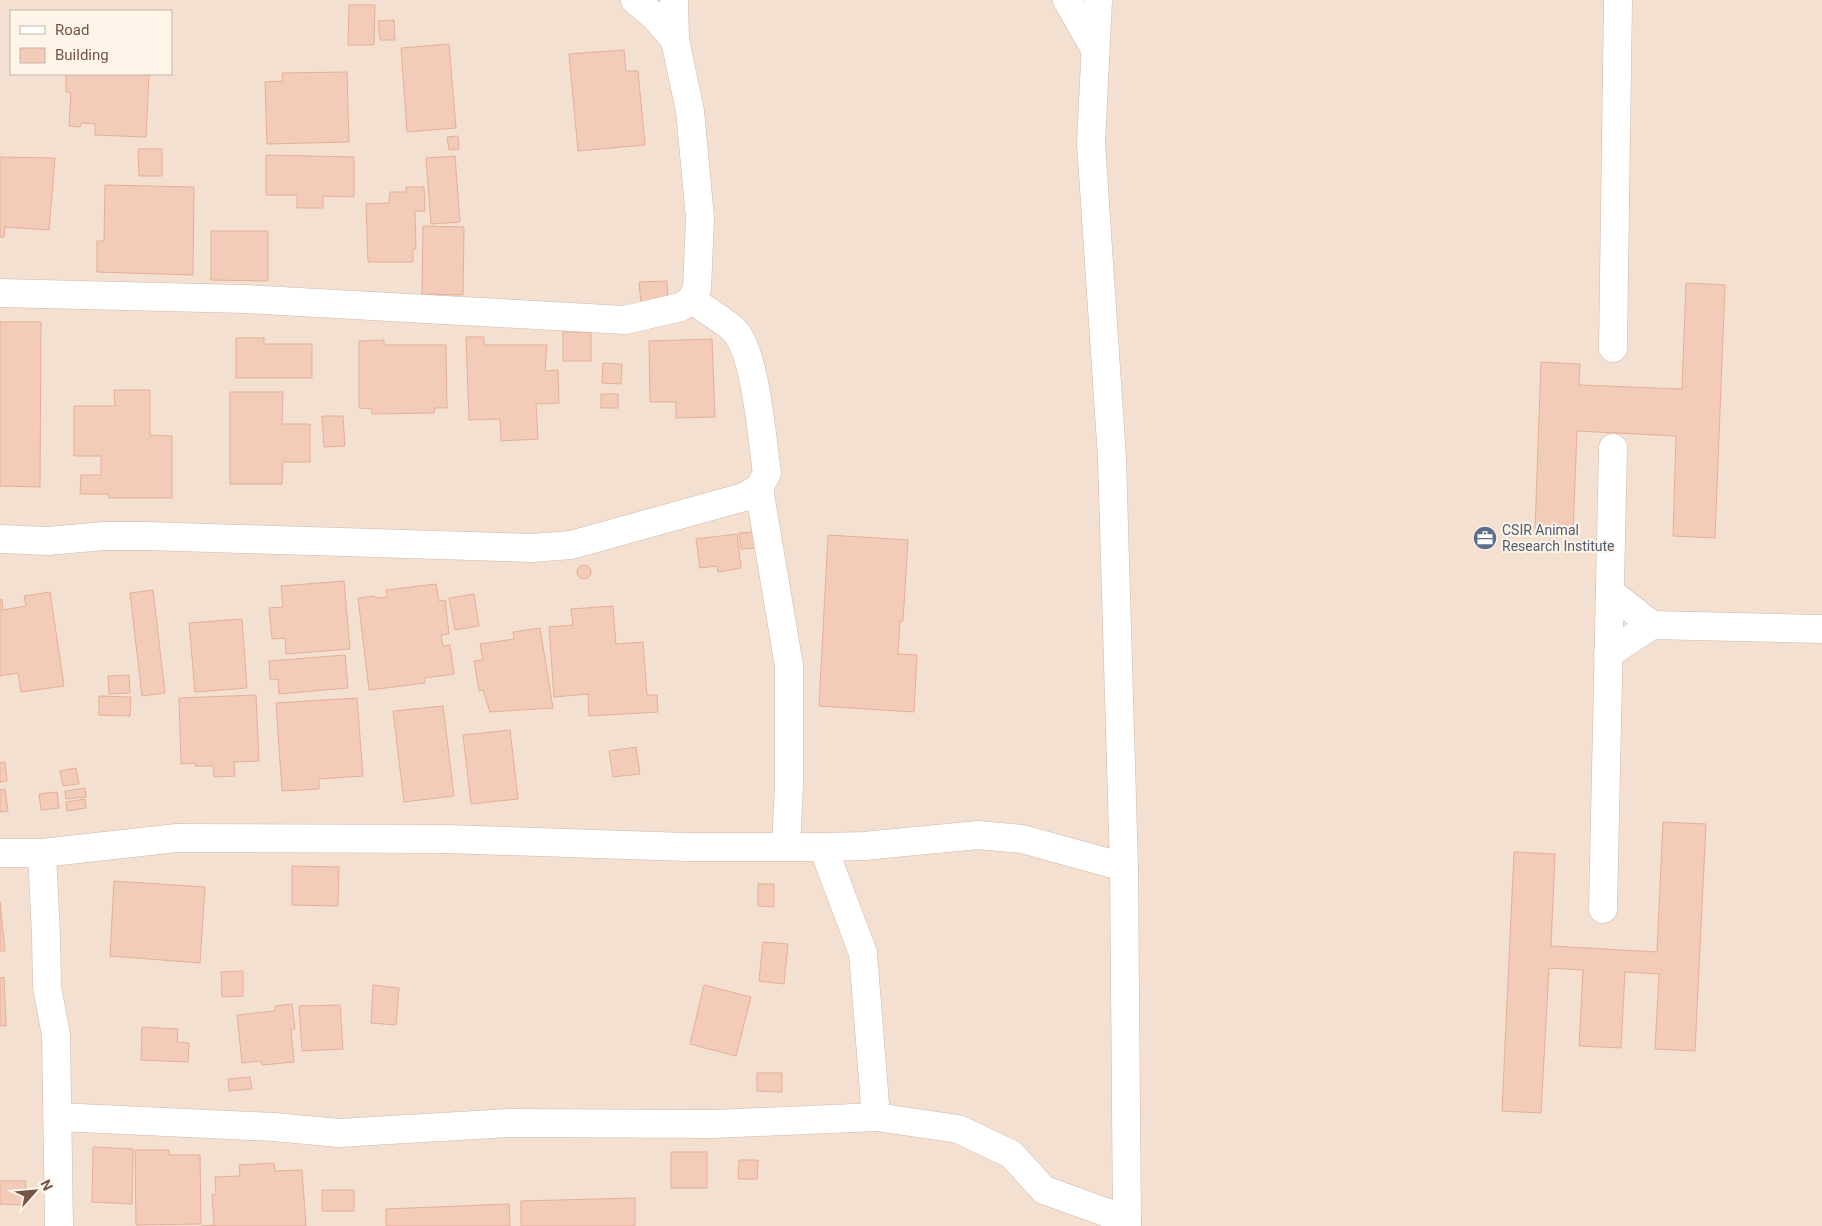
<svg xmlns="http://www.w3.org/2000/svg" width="1822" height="1226" font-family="Roboto,sans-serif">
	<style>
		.residential { fill: #f4e0d0; fill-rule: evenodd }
		.building { fill: #f2cbb9; stroke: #e5af99 }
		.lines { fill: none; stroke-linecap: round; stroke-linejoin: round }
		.minor-casing { stroke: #cfb8ab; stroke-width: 29 }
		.minor { stroke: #fff; stroke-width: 28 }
		.labels { text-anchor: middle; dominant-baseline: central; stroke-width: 4; stroke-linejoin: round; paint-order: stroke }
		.service-label { font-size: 14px; fill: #4e5e75; stroke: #fff4e8; text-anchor: start }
	</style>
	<rect width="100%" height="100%" fill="#fcf0e1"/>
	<path class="residential" d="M0,0H1822V1226H0ZM11,11H171V74H11Z"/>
	<g class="building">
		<polygon points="349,5 375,5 374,45 348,45"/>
		<polygon points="394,20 395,40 380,40 378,21"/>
		<polygon points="449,44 456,128 407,132 401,48"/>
		<polygon points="624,50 626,71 638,71 645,145 578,151 569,54"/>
		<polygon points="347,72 349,142 267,144 265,82 283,81 282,73"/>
		<polygon points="66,74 149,74 146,137 95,135 95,124 81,123 80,127 69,126 71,93 66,92"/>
		<polygon points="458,136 459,149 449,150 447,137"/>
		<polygon points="138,149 162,149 162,176 139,176"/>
		<polygon points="266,155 354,157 354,197 323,196 323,208 297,208 297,195 266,195"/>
		<polygon points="455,156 460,222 431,224 426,158"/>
		<polygon points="0,157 55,158 49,230 5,227 4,237 0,237"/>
		<polygon points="105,185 194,187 193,275 97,272 97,241 104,241"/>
		<polygon points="406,187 424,187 425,211 415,211 416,249 413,249 413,262 368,262 366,204 389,203 390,192 406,192"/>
		<polygon points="423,226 464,227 463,295 422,294"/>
		<polygon points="211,231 268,231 268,281 211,280"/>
		<polygon points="667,281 668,301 641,303 639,282"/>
		<polygon points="1686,283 1725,285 1715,538 1673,536 1676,436 1577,431 1573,532 1535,530 1541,362 1580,364 1579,385 1682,389"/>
		<polygon points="0,322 41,322 40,487 0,486"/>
		<rect x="563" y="332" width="28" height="29"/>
		<polygon points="466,337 484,337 484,345 547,345 545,371 558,370 559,403 536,404 538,439 501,441 500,419 469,420"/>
		<polygon points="236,338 264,338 264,344 312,344 312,378 236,378"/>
		<polygon points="712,339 715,417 676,418 676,402 650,402 649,341"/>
		<polygon points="384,340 384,345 446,345 447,408 435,408 434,413 372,414 372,409 359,408 359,341"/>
		<polygon points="603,363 622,364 621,384 602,383"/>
		<polygon points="114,390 150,390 150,435 172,436 172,498 109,498 108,494 80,494 81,475 101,475 101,456 74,456 74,406 115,406"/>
		<polygon points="230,392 283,392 282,424 310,424 310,462 283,462 282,484 230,484"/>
		<rect x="601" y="394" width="17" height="14"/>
		<polygon points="322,416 343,416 345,446 324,447"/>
		<polygon points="756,532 757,548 741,549 739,533"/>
		<polygon points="737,534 741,568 718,572 717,566 700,568 696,539"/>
		<polygon points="828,535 908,540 903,621 900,621 898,654 917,655 914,712 819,706"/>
		<circle cx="584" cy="572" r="7"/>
		<polygon points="344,581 350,649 286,654 285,638 272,639 269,608 283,607 281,586"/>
		<polygon points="436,584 439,601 445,600 449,634 441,635 443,646 450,645 454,674 424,678 425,683 369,690 358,598 374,596 375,598 387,597 386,590"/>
		<polygon points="153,590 165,693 142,696 130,593"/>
		<polygon points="50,592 64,686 21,692 18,673 0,676 0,600 2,599 3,610 26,606 24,596"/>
		<polygon points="474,594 479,626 455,630 449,598"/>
		<polygon points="613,606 616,644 643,642 647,695 657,695 658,712 589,716 588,694 554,697 549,627 573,625 571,609"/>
		<polygon points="242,619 247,688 195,692 189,623"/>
		<polygon points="540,628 553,708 490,712 483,690 479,691 474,661 483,660 480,644 514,639 513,632"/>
		<polygon points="345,655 348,688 279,694 278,679 270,680 269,661"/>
		<polygon points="129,675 130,693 109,694 108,676"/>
		<polygon points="256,695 259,761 234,762 235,776 214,777 213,766 195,766 196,763 181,764 179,698"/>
		<polygon points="99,696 131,697 130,716 99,715"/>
		<polygon points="357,698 363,776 319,779 319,789 282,791 276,703"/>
		<polygon points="443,706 454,796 404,802 393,711"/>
		<polygon points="510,730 518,799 471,804 463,735"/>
		<polygon points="636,747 640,774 613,777 609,751"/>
		<polygon points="5,762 7,781 0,782 0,763"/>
		<polygon points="76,768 79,784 63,786 60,771"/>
		<polygon points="85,788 86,797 66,799 65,791"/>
		<polygon points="5,789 8,811 0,812 0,790"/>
		<polygon points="57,792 59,808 41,810 39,794"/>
		<polygon points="85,799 86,808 67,811 66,802"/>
		<polygon points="1663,822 1706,824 1695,1051 1655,1049 1659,974 1625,972 1621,1048 1579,1046 1583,970 1549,968 1541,1113 1502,1111 1514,852 1555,854 1551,946 1657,952"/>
		<polygon points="292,866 339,867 338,906 292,905"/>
		<polygon points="114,881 205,887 200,963 110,956"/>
		<polygon points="758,884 774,884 774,907 758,906"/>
		<polygon points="0,902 5,951 0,951"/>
		<polygon points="763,942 788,944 784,984 759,981"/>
		<polygon points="243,971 243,996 222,997 221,972"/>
		<polygon points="4,977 6,1026 0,1026 0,978"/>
		<polygon points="373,985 399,988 396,1025 371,1023"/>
		<polygon points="704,985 751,997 736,1056 690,1044"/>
		<polygon points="292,1004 295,1029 291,1029 294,1062 262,1065 261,1061 242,1063 237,1015 275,1011 275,1006"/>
		<polygon points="340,1005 343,1049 302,1051 299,1006"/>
		<polygon points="142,1027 178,1029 177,1042 189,1043 188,1062 141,1060"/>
		<polygon points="757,1073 782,1073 782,1092 757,1091"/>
		<polygon points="250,1077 252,1089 229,1091 228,1079"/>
		<polygon points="93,1147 133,1149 132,1204 92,1202"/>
		<polygon points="135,1150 169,1150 169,1155 200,1155 201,1224 136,1225"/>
		<rect x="671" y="1152" width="36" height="36"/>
		<polygon points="739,1160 758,1160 757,1179 738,1179"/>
		<polygon points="274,1163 275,1171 302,1170 306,1226 202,1226 214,1225 212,1194 216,1195 215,1177 240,1176 239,1165"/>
		<polygon points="0,1181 26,1181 25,1205 0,1204"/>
		<rect x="322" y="1190" width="32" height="21"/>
		<polygon points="635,1198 635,1226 521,1226 521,1201"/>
		<polygon points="509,1204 510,1226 386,1226 386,1209"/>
	</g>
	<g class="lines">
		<g class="minor-casing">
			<g id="minor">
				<polyline points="674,0 675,40"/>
				<polyline points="1067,0 1095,49"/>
				<polyline points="1098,0 1091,143 1112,458 1124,867 1127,1226"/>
				<polyline points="0,293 245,299 625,320 681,307 691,300 697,289 700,218 690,111 675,40 655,17 635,0"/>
				<polyline points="1613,348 1618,0"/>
				<polyline points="759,488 789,666 789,786 786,846"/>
				<path d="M0,539L47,541L105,536H147L532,548L571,545L744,497L759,488L767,473C762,440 756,355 735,331C728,323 702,307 691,300"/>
				<polyline points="1610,592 1652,625"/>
				<polyline points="1608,654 1652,625 1822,629"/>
				<polyline points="823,847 863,953 876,1117 958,1129 1011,1154 1044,1190 1127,1220"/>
				<polyline points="0,853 42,853 177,838 446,839 687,847 823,847 864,846 978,835 1022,839 1124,867"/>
				<polyline points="42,853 46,936 47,987 56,1035 59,1226"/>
				<polyline points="1603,909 1613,448"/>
				<polyline points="58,1117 274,1127 339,1133 509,1123 714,1124 876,1117"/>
			</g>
		</g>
		<use href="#minor" class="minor"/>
	</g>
	<defs>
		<g id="office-disc" transform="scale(1.25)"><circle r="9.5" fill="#5c6f8a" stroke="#fff4e8"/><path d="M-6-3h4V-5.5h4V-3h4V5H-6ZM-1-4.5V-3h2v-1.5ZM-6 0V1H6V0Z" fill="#fff"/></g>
	</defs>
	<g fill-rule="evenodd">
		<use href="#office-disc" x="1485" y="538"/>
	</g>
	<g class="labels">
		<g class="service-label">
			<text x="1502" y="530">CSIR Animal<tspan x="1502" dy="16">Research Institute</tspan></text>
		</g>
	</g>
	<rect x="10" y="10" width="162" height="65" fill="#fff4e8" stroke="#c7b4a8"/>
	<rect x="20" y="26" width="25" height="8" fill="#ffffff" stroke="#c7b4a8"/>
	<text x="55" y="35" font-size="15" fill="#745448">Road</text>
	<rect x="20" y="48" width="25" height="15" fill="#f2cbb9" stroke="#c7b4a8"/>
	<text x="55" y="60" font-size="15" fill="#745448">Building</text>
	<g transform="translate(35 1191) rotate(63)" stroke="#fff4e8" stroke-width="4" paint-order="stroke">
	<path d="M0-4L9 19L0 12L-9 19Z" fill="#745448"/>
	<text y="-8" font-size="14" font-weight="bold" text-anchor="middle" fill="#745448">N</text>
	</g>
</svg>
